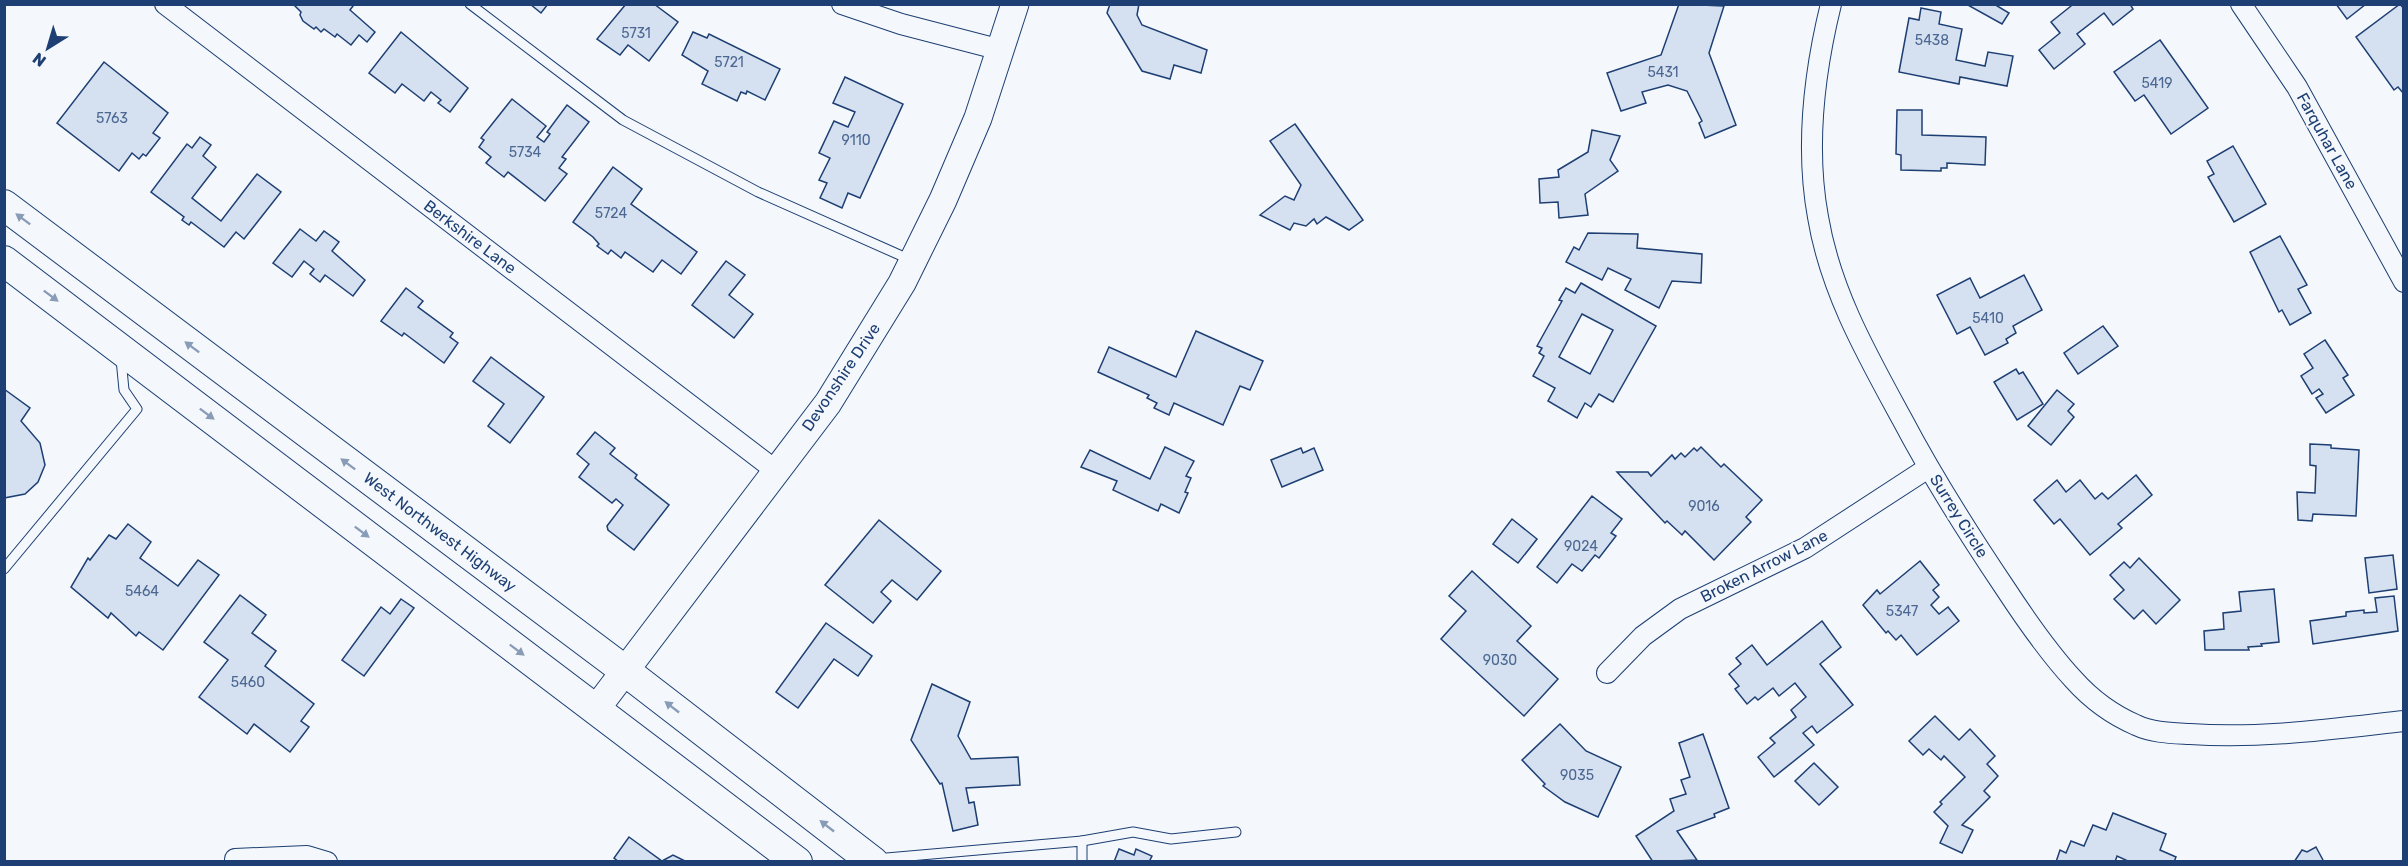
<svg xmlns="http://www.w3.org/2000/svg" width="2408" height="866" font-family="Rubik,sans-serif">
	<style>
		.building { fill: #d5e0f0; stroke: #1d3f73; stroke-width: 1.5; fill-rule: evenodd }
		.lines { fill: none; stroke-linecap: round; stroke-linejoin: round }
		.lane-casing { stroke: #1d3f73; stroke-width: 11 }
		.street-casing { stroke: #1d3f73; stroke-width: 22 }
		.secondary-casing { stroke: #1d3f73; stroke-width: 29 }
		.primary-casing { stroke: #1d3f73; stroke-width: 32 }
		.lane { stroke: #f4f7fb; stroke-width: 9 }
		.street { stroke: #f4f7fb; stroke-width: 20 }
		.secondary { stroke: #f4f7fb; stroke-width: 27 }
		.primary { stroke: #f4f7fb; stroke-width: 30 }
		.oneway { fill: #889bb7 }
		.labels { text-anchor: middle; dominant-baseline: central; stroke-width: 4.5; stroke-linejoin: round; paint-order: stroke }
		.number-label { font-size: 14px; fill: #4b6792 }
		.street-label { font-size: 16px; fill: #1d3f73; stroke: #f4f7fb }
	</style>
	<rect width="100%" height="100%" fill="#f4f7fb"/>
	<g class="building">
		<polygon points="293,4 351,4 353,6 350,10 375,32 367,42 359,35 351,45 337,34 335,37 324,29 321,32 316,27 314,29 303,21 300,15 301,12"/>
		<polygon points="530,4 548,4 541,13"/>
		<polygon points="654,4 678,22 649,61 628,45 620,55 597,39 626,4"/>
		<polygon points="1110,4 1139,4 1137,15 1142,25 1207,50 1201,73 1174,65 1170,79 1142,71 1107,13"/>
		<polygon points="1679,4 1724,6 1709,53 1736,125 1705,138 1699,123 1702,121 1687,91 1668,85 1642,92 1646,103 1621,111 1607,73 1661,55"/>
		<polygon points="1966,4 1994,4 2009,13 2002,24"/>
		<polygon points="2069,4 2130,4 2133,9 2113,25 2104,13 2077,34 2085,44 2054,69 2039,50 2060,33 2051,22 2071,6"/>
		<polygon points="2336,4 2366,4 2347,19"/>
		<polygon points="2400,4 2404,9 2404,94 2398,87 2394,90 2356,37"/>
		<polygon points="1921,8 1941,12 1939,24 1962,29 1956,60 1985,66 1988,52 2013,56 2007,86 1960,77 1959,84 1899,72 1909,18 1919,20"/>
		<polygon points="401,32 468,88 450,112 438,103 441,100 431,92 424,101 402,84 395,93 369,73"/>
		<polygon points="693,32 707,38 709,34 780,69 765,100 747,91 746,94 741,92 737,101 702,84 708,71 682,55"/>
		<polygon points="2160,40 2208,108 2171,134 2144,95 2135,101 2114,72"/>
		<polygon points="104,62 168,113 153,133 160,138 146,156 143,154 139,159 132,153 119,171 57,123"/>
		<polygon points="845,77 903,104 860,198 848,193 842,208 820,198 827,183 819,180 830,158 819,153 834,121 848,127 855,112 833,103"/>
		<polygon points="512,99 546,126 537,137 544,142 550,134 547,132 567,105 589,122 562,157 566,159 559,168 567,174 545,201 508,172 504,177 486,163 491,157 479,147 484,140 481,138"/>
		<polygon points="1897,110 1922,110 1922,135 1986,137 1985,165 1947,163 1947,168 1941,168 1941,171 1901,170 1901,155 1896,154"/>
		<polygon points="1295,124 1363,220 1349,230 1326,217 1317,224 1314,219 1306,226 1294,223 1290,230 1260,215 1285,196 1294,200 1301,185 1270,141"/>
		<polygon points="1592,130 1620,136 1610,160 1618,171 1585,194 1588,215 1559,218 1558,202 1540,203 1539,179 1559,177 1558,170 1588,152"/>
		<polygon points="200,137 211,145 203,156 216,167 192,198 221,221 257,174 281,192 244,239 236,232 224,247 191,222 189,225 182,220 184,217 151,192 187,144 192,148"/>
		<polygon points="2233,146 2266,204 2234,222 2208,177 2214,174 2207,161"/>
		<polygon points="613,167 642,189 631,204 697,252 681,274 662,260 653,272 625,252 621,258 611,250 608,254 597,246 599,244 593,237 573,222"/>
		<polygon points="300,229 316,241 324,231 339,242 332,251 365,280 353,296 325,275 320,282 310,274 314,269 304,261 292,277 273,263"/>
		<polygon points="1588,233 1638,234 1637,248 1702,254 1701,283 1672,281 1659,308 1625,290 1631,279 1608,268 1602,280 1566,262 1574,247 1579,250"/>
		<polygon points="2280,236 2307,285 2298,289 2311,313 2290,325 2282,310 2279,312 2250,252"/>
		<polygon points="726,261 745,275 729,295 753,314 734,338 692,305"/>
		<polygon points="2024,275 2042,310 2013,326 2016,333 2006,339 2008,343 1985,355 1970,327 1957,334 1937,295 1970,278 1980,298"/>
		<path d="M1581,283L1656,326L1613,402L1599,394L1591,407L1585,403L1577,418L1548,401L1555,388L1533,376L1544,356L1539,353L1542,348L1537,346L1562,301L1559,300L1566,288L1575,293ZM1582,314L1613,330L1590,374L1559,357Z"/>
		<polygon points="406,288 423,301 418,307 453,333 450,337 458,343 444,363 404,333 402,336 381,321"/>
		<polygon points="2103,326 2118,346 2078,374 2064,353"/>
		<polygon points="1196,331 1263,361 1250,390 1240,386 1223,425 1174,403 1169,415 1154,408 1157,403 1147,398 1149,395 1098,372 1109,347 1176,377"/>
		<polygon points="2325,340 2348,375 2343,378 2354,395 2326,413 2316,398 2323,394 2319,389 2312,394 2301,376 2313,368 2304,354"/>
		<polygon points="491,357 544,397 510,443 488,426 504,404 473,381"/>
		<polygon points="2016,369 2019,374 2023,372 2043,404 2017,420 1994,382"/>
		<polygon points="4,389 30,408 21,421 40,443 45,465 38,482 25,494 4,498"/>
		<polygon points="2057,390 2074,404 2068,411 2074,417 2051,445 2028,426"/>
		<polygon points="595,432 615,448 610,454 637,475 635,478 669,505 634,550 608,530 607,526 623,505 616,499 612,503 579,477 589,464 577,454"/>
		<polygon points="2310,444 2331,445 2331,448 2359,450 2356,516 2313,514 2312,521 2298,520 2297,492 2315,493 2316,466 2310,465"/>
		<polygon points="1165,447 1194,461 1186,476 1191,478 1185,492 1188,493 1179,513 1161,504 1158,511 1113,490 1117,481 1081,467 1090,450 1150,479"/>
		<polygon points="1701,447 1721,467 1724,464 1762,500 1746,517 1751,522 1714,560 1685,531 1682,535 1667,521 1665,523 1617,472 1648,472 1651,476 1672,455 1675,459 1681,453 1685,457 1694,448 1697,451"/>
		<polygon points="1301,448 1303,453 1314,448 1323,470 1282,487 1271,460"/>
		<polygon points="2136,475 2152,495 2118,524 2122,528 2090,555 2060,519 2054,524 2034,500 2057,480 2066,492 2080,480 2095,499 2102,493 2108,499"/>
		<polygon points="1592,496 1622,519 1611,533 1616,536 1599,558 1595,555 1582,571 1572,564 1557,583 1537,567"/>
		<polygon points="1512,519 1537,539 1518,563 1493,544"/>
		<polygon points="879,520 941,571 917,600 892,580 881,592 891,601 873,623 825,585"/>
		<polygon points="128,524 151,542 140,558 178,586 198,560 219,575 163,650 139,632 136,636 111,613 108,618 71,587 88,558 90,560 109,535 116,539"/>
		<polygon points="2393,555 2397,589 2369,593 2365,558"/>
		<polygon points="2139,558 2180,600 2156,624 2143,610 2134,619 2114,599 2124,590 2110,575 2124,562 2130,568"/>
		<polygon points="1920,561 1939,585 1933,590 1939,597 1931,605 1939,614 1948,607 1959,621 1917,655 1901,635 1896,640 1888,631 1886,633 1863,605 1877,590 1880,594"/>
		<polygon points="1472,571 1531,626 1517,641 1558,679 1524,716 1441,639 1466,611 1449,596"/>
		<polygon points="2274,589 2279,642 2261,644 2262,646 2248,647 2249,650 2205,650 2204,631 2224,629 2223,613 2241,611 2239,592"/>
		<polygon points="240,595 266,615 252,633 276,651 265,666 314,704 301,721 309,727 290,752 254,724 247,734 199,697 228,660 204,642"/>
		<polygon points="2394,596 2398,631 2313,644 2310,621 2346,616 2346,612 2364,610 2364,613 2377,612 2375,598"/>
		<polygon points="401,599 414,608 364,676 342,660 381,607 390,614"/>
		<polygon points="1822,621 1841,647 1820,664 1853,705 1817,733 1812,726 1803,733 1814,745 1774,777 1758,757 1775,743 1770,738 1796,717 1791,710 1806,697 1795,683 1779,696 1773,688 1758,700 1755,697 1747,704 1735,689 1739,686 1729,674 1741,664 1736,658 1752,645 1767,665"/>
		<polygon points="826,623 872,656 858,676 834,659 798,708 776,692"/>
		<polygon points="932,684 970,702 958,736 971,759 1018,757 1020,785 966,788 969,803 974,802 978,825 953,831 942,783 940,784 911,740"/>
		<polygon points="1935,716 1959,740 1970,729 1995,756 1987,764 1998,776 1984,791 1990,797 1962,825 1973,830 1962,853 1940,843 1948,826 1934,812 1942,804 1940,802 1965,777 1944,756 1941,760 1929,749 1923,755 1909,741"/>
		<polygon points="1560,724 1586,751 1621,767 1598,817 1565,802 1543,786 1545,784 1522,760"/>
		<polygon points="1703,734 1729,808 1714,814 1715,817 1677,831 1697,860 1653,862 1636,836 1674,811 1670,799 1686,794 1681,780 1690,777 1679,743"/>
		<polygon points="1814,763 1838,787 1819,805 1795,781"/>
		<polygon points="2113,813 2166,834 2160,850 2176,857 2174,862 2130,862 2117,856 2115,862 2056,862 2060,850 2066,853 2071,841 2084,846 2093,825 2106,830"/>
		<polygon points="629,837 662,861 673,855 687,862 619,862 614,858"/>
		<polygon points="2316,847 2324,862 2294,862 2302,850 2307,852"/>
		<polygon points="1119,849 1134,855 1136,849 1152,856 1150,860 1153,862 1114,862"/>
	</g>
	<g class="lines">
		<g class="lane-casing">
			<g id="lane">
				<polyline points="470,4 623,120 758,192 911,260"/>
				<polyline points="4,569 137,409 124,390 121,359"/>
				<polyline points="1082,841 1133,832 1171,839 1236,832"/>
				<polyline points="875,859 1082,841 1082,862"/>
			</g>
		</g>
		<g class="street-casing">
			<g id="street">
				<polyline points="165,4 775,470"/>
				<polyline points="842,4 901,24 1001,50"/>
				<path d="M1831,4C1814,73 1805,146 1818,217C1830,290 1867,355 1902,419C1933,478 1968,533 2005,588C2026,620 2048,652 2074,680C2091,699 2113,715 2136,725C2153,733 2171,733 2190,734C2261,739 2332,729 2404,721"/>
				<polyline points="2241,4 2297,87 2404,282"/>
				<polyline points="1607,673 1643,636 1680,609 1805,548 1928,468"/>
				<polyline points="235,859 307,856 327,862"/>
			</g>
		</g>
		<g class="secondary-casing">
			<polyline id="secondary" points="596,709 828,403 902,283 943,200 978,118 1015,4"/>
		</g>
		<g class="primary-casing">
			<g id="primary">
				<polyline points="4,205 624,670 873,862"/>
				<polyline points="4,261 797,862"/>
			</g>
		</g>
		<use href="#lane" class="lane"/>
		<use href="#street" class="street"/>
		<use href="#secondary" class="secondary"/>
		<use href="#primary" class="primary"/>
	</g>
	<defs><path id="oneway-solid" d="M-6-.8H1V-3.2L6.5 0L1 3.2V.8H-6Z" transform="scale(1.5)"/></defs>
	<g class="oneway">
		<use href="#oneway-solid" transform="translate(23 219) rotate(-143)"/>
		<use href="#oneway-solid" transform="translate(51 296) rotate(37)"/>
		<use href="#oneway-solid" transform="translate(192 347) rotate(-143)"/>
		<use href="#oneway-solid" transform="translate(207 414) rotate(37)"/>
		<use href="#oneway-solid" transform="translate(348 464) rotate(-143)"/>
		<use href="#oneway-solid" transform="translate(362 532) rotate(37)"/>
		<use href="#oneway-solid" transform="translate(517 650) rotate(37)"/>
		<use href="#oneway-solid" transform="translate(672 707) rotate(-142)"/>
		<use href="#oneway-solid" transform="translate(827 826) rotate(-142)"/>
	</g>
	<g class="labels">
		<g class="number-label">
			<text x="636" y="33">5731</text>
			<text x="1932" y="40">5438</text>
			<text x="729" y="62">5721</text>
			<text x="1663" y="72">5431</text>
			<text x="2157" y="83">5419</text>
			<text x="112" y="118">5763</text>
			<text x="856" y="140">9110</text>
			<text x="525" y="152">5734</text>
			<text x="611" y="213">5724</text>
			<text x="1988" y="318">5410</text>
			<text x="1704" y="506">9016</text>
			<text x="1581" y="546">9024</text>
			<text x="142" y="591">5464</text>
			<text x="1902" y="611">5347</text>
			<text x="1500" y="660">9030</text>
			<text x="248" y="682">5460</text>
			<text x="1577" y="775">9035</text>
		</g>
		<g class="street-label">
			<text transform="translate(2327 141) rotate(61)">Farquhar Lane</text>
			<text transform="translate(470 237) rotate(37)">Berkshire Lane</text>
			<text transform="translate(841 377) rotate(-56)">Devonshire Drive</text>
			<text transform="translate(1959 516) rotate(58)">Surrey Circle</text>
			<text transform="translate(440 532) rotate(37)">West Northwest Highway</text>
			<text transform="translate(1764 566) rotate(-27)">Broken Arrow Lane</text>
		</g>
	</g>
	<rect width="2408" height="866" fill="none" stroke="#1d3f73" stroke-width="12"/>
	<g transform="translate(48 48) rotate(217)" stroke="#f4f7fb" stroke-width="4.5" paint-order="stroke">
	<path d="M0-4.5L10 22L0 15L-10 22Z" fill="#1d3f73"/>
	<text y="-9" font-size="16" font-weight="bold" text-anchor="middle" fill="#1d3f73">N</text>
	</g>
</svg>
